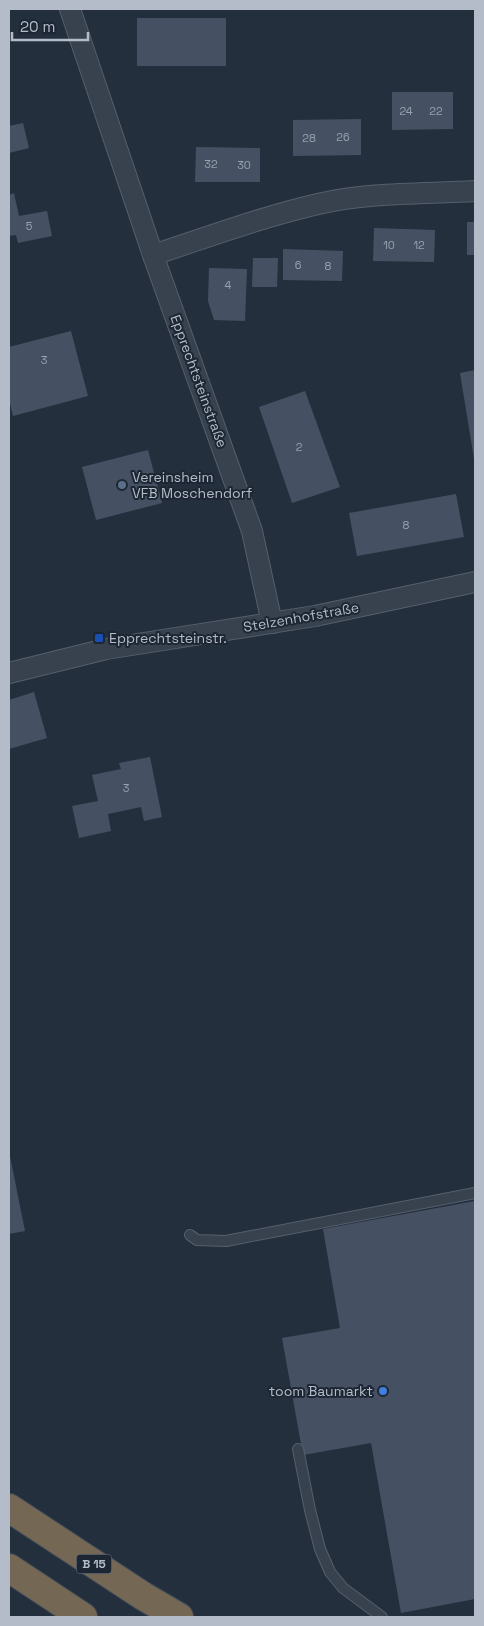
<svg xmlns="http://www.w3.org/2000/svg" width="484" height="1626" font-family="'Space Grotesk',sans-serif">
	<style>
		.building { fill: #455162 }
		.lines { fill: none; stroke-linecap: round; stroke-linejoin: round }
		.lane-casing { stroke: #565f6c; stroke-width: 12 }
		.street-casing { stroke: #565f6c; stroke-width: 22 }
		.highway-casing { stroke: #434c59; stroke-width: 30 }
		.lane { stroke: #38414e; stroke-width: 10 }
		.street { stroke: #38414e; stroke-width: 20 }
		.highway { stroke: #746855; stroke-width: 28 }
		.service-dot { fill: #5c6f8a; stroke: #1d2633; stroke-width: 2 }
		.transit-dot { fill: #1a4fb4; stroke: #1d2633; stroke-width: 2 }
		.shop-dot { fill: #3f7fe0; stroke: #1d2633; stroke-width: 2 }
		.labels { text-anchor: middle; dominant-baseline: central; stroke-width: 4; stroke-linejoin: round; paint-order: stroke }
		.number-label { font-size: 11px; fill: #98a1af }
		.shield { fill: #1d2633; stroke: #878f9c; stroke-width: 1 }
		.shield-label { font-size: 12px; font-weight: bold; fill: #b4bcc9 }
		.street-label { font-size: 14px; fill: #b4bcc9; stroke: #1d2633 }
		.poi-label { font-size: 14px; fill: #b4bcc9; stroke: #1d2633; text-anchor: start }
	</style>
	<rect width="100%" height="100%" fill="#242f3e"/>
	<g class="building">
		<rect x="137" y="18" width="89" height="48"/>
		<polygon points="392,92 453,92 453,129 392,130"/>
		<polygon points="361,119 361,155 293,156 293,120"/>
		<polygon points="23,123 29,148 9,153 9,126"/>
		<polygon points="196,147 260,148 260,182 195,182"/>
		<polygon points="14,193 19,216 47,211 52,236 18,243 16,235 9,236 9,195"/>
		<rect x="467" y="222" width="8" height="33"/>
		<polygon points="374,228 435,230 434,262 373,261"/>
		<polygon points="283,249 343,251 342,281 283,280"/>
		<polygon points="253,258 278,258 277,287 252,287"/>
		<polygon points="209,268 247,269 245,321 214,320 208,301"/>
		<polygon points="71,331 88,396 13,416 9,399 9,347"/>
		<polygon points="475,370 475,459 474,459 460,373"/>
		<polygon points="305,391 340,487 292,503 259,407"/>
		<polygon points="148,450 162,503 96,520 82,467"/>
		<polygon points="456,494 464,537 357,556 349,513"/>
		<polygon points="34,692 47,738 9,749 9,700"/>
		<polygon points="150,757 162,817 144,821 141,807 108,814 111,831 79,838 72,806 98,801 92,775 121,769 119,763"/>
		<polygon points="9,1151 25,1231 9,1234"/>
		<polygon points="475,1201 475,1599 401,1613 371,1443 303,1455 282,1338 340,1328 323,1229"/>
	</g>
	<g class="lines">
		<g class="lane-casing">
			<g id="lane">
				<polyline points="190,1235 197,1240 226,1241 475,1193"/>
				<polyline points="298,1449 310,1510 320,1549 330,1572 343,1588 382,1617"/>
			</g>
		</g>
		<g class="street-casing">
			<g id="street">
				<polyline points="70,9 153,255 252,531 272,623"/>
				<path d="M153,255C208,237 262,217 318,204C369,192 423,194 475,191"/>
				<polyline points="9,673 106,649 315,616 475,582"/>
			</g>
		</g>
		<g class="highway-casing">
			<g id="highway">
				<polyline points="9,1508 143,1596 179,1617"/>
				<polyline points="9,1568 83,1617"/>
			</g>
		</g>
		<use href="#lane" class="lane"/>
		<use href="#street" class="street"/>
		<use href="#highway" class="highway"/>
	</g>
	<circle class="service-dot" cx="122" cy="485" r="5"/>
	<rect class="transit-dot" x="94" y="633" width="10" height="10" rx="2.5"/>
	<circle class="shop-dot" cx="383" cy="1391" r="5"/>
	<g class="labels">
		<g class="number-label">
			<text x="406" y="111">24</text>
			<text x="436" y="111">22</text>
			<text x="343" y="137">26</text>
			<text x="309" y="138">28</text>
			<text x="211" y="164">32</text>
			<text x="244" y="165">30</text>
			<text x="29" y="226">5</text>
			<text x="389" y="245">10</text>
			<text x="419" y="245">12</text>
			<text x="298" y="265">6</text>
			<text x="328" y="266">8</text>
			<text x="228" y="285">4</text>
			<text x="44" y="360">3</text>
			<text x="299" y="447">2</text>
			<text x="406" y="525">8</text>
			<text x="126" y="788">3</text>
		</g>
		<rect class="shield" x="76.5" y="1554.5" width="35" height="19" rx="4"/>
		<g class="shield-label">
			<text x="94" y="1564">B 15</text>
		</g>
		<g class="street-label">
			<text transform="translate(199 381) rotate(70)">Epprechtsteinstraße</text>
			<text transform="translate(301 617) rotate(-10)">Stelzenhofstraße</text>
		</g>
		<g class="poi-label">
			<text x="132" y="477">Vereinsheim<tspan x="132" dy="16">VFB Moschendorf</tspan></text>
			<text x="109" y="638">Epprechtsteinstr.</text>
			<text x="373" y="1391" text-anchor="end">toom Baumarkt</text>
		</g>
	</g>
	<rect width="484" height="1626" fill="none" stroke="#b4bcc9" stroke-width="20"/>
	<path d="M12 32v8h76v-8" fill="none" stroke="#b4bcc9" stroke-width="2.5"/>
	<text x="20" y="32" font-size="15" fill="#b4bcc9" stroke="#1d2633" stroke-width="4" paint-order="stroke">20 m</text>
</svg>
